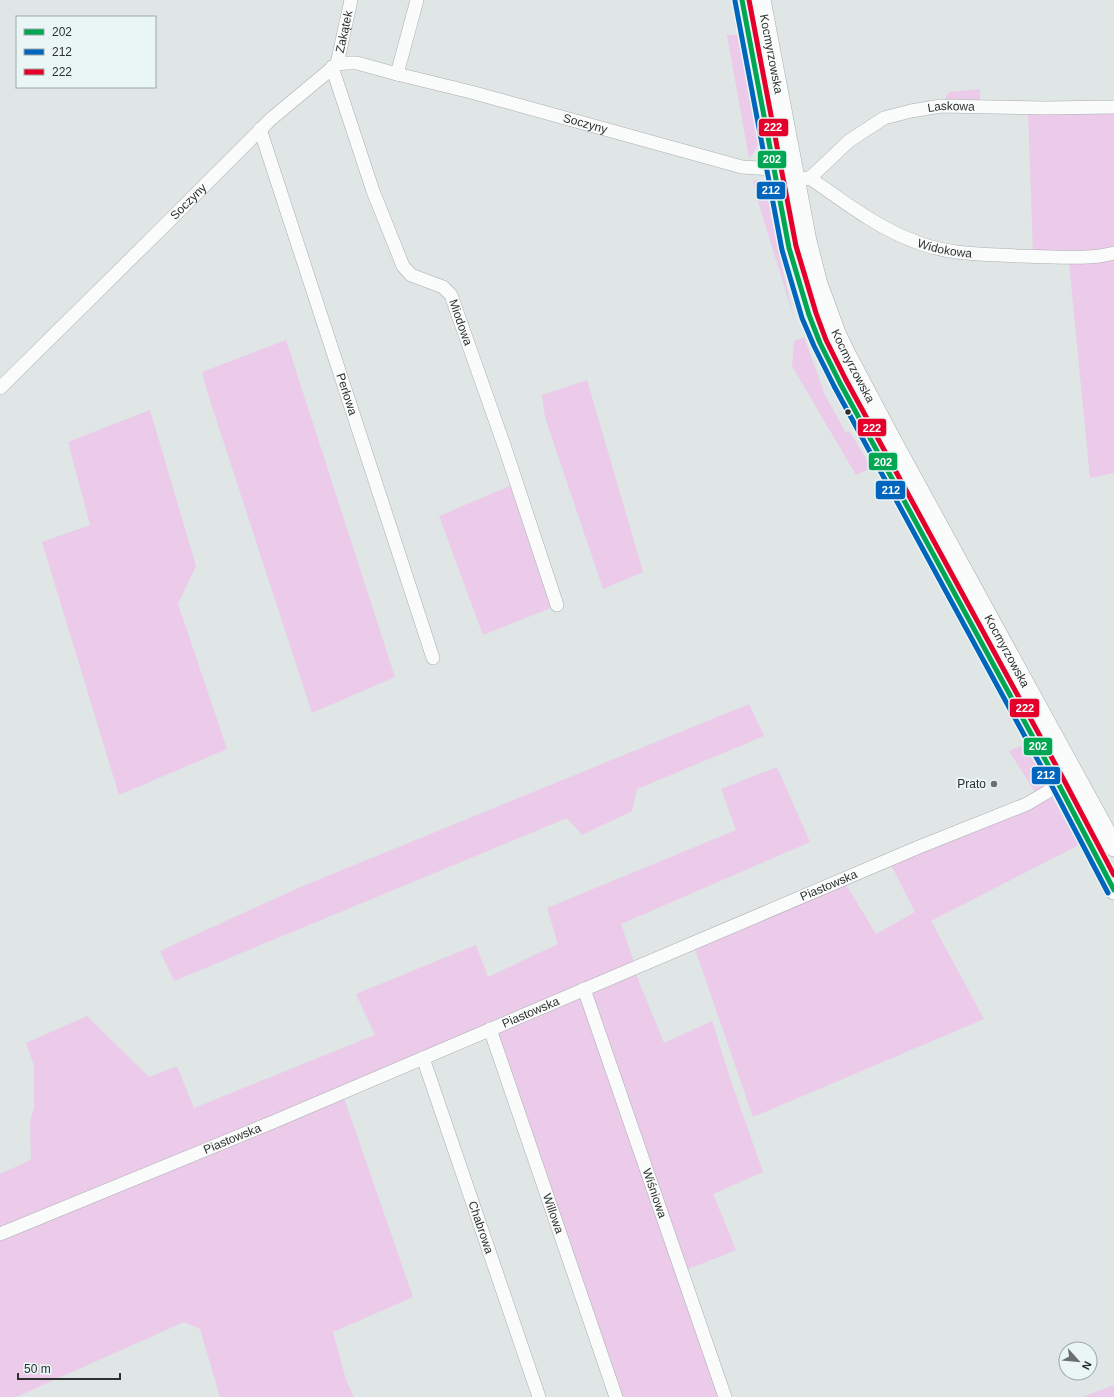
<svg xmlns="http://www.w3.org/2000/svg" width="1114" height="1397" font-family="Helvetica,sans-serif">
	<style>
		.green { fill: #ebcaea }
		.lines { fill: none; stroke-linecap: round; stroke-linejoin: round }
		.minor-casing { stroke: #aaaeae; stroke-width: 14 }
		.secondary-casing { stroke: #aaaeae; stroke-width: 20 }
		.minor { stroke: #fafbfb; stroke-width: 13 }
		.secondary { stroke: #fafbfb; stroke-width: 19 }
		.bus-1-casing { stroke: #e9f6f5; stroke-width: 8 }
		.bus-2-casing { stroke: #e9f6f5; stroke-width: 8 }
		.bus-3-casing { stroke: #e9f6f5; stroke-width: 8 }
		.bus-1 { stroke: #00a651; stroke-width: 5 }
		.bus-2 { stroke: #0065bd; stroke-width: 5 }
		.bus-3 { stroke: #e4002b; stroke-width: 5 }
		.bus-dot { fill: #2c3130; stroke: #e9f6f5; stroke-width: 1.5 }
		.poi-dot { fill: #6b706f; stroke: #e9f6f5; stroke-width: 1.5 }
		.labels { text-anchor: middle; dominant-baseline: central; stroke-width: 4; stroke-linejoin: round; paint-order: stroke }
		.street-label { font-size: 12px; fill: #2c3130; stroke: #e9f6f5 }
		.poi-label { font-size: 12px; fill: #2c3130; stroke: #e9f6f5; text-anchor: end }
		.line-badge { stroke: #e9f6f5; stroke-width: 1.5 }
		.badge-label { font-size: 11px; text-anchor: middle; font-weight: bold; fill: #fff }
	</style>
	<rect width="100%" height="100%" fill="#dfe6e5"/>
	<g class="green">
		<polygon points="727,35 738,35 760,142 752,155 749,158"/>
		<polygon points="980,89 980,100 945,99 949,92"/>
		<polygon points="1114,109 1114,251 1033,253 1028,111"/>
		<path d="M753,180C758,181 762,182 765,186L779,254L794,318L756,195Z"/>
		<polygon points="1114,257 1114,473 1090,478 1069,263"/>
		<polygon points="804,337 825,395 846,433 849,431 872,468 856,475 792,366 794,341"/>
		<polygon points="286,340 395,677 312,713 207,391 202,372"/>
		<polygon points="587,380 643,572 603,589 545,417 542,395"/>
		<polygon points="150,410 196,566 178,604 227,749 119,795 42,542 90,525 68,442"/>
		<polygon points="510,486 551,608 483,635 439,516"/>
		<polygon points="749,704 764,736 637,789 632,811 582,835 567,818 174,981 160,951 303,886"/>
		<path d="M1021,746L1027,747L1044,780C1046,786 1040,789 1035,792L1009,751Z"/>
		<polygon points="777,767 810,842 621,924 635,965 0,1231 0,1174 31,1160 30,1121 34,1108 34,1065 26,1043 87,1016 149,1077 177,1066 194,1108 375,1035 356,994 476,945 488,977 558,944 547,908 736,830 721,789"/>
		<polygon points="1051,795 1079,845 931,921 984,1019 753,1117 694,946 845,883 876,934 915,912 890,863"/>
		<polygon points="635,972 664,1043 712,1021 733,1087 763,1172 713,1194 736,1250 686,1270 589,991"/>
		<polygon points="582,993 721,1397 619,1397 493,1031"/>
		<polygon points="344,1098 413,1297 333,1332 346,1380 354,1397 220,1397 200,1329 184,1322 16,1397 0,1397 0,1240"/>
		<polygon points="1114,1385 1114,1397 1083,1397"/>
	</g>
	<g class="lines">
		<g class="minor-casing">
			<g id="minor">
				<path id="s1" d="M337,64L351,0"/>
				<path id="s2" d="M332,67L373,191L403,266L411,275L443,287L451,295L504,445L557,605"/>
				<polyline points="397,74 417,0"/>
				<path id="s3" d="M260,129L433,658"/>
				<path id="s4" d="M810,178L849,141L884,118L911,111L941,106L1045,108L1114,107"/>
				<path id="s5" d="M795,180L810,178C844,202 879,229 919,243C951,255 984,254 1017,256C1040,256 1064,258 1087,257C1096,257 1105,255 1114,253"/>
				<path id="s6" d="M0,388L160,230L271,119L337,64L347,63H357L397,74L471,92L742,167L774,169"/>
				<path id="s7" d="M584,989L725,1397"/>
				<path id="s8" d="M490,1029L616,1397"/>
				<path id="s9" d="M423,1058L539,1397"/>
				<path id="s10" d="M0,1234L273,1122L691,944L919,847L1027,804L1059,785"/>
			</g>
		</g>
		<g class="secondary-casing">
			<g id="secondary">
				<polyline points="742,0 789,248 800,287 809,315 820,343 840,383 1059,785 1114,890"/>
				<path id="s11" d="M761,0L807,241L818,284L836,333L846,354L892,441L1114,847"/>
			</g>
		</g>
		<use href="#minor" class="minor"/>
		<use href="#secondary" class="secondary"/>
		<g class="bus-1-casing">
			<polyline id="bus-1" points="742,0 789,248 809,315 820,343 840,383 1059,785 1114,890"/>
		</g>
		<g class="bus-2-casing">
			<polyline id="bus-2" points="735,1 782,250 802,318 814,346 834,386 1053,788 1108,893"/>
		</g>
		<g class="bus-3-casing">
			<polyline id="bus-3" points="749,0 796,246 816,313 826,340 846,380 1065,782 1114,875"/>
		</g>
		<use href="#bus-1" class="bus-1"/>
		<use href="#bus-2" class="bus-2"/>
		<use href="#bus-3" class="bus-3"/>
	</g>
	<circle class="bus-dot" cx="848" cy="412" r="3.5"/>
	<circle class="poi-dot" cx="994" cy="784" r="4"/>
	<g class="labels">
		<g class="street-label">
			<text stroke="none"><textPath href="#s1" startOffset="33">Zakątek</textPath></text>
			<text stroke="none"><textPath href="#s11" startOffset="55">Kocmyrzowska</textPath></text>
			<text stroke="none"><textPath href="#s4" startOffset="164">Laskowa</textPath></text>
			<text stroke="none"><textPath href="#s6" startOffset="724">Soczyny</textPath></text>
			<text stroke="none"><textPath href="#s6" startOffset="265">Soczyny</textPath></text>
			<text stroke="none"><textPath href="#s5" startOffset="169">Widokowa</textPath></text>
			<text stroke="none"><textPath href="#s2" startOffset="298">Miodowa</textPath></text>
			<text stroke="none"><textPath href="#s11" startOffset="379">Kocmyrzowska</textPath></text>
			<text stroke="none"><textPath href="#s3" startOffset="279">Perłowa</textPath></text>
			<text stroke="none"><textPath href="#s11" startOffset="703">Kocmyrzowska</textPath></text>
			<text stroke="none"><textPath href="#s10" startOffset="899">Piastowska</textPath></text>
			<text stroke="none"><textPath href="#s10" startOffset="575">Piastowska</textPath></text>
			<text stroke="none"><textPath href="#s10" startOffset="251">Piastowska</textPath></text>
			<text stroke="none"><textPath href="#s7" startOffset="216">Wiśniowa</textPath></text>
			<text stroke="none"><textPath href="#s8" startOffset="195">Willowa</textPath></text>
			<text stroke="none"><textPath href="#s9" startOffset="179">Chabrowa</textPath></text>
		</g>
		<g class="poi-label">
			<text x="986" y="784">Prato</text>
		</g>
	</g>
	<g class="line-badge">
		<rect x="758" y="118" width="31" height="19" rx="4" fill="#e4002b"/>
		<rect x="757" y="150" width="30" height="19" rx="4" fill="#00a651"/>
		<rect x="756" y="181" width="30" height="19" rx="4" fill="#0065bd"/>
		<rect x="857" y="418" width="30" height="19" rx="4" fill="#e4002b"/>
		<rect x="868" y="452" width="30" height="19" rx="4" fill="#00a651"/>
		<rect x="875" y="480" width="31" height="20" rx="4" fill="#0065bd"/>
		<rect x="1009" y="698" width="31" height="20" rx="4" fill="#e4002b"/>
		<rect x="1023" y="737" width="30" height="19" rx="4" fill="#00a651"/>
		<rect x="1031" y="766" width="30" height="19" rx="4" fill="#0065bd"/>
	</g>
	<g class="badge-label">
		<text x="773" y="131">222</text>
		<text x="772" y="163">202</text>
		<text x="771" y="194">212</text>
		<text x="872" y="432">222</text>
		<text x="883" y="466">202</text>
		<text x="891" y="494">212</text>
		<text x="1025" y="712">222</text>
		<text x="1038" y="750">202</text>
		<text x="1046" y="779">212</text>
	</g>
	<rect x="16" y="16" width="140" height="72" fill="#e9f6f5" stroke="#9da7a6"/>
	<rect x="24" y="29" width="20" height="6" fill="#00a651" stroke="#9da7a6"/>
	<text x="52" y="36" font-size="12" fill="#2c3130">202</text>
	<rect x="24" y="49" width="20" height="6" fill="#0065bd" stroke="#9da7a6"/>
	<text x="52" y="56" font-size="12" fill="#2c3130">212</text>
	<rect x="24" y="69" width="20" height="6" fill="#e4002b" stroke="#9da7a6"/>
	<text x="52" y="76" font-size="12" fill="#2c3130">222</text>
	<g transform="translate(1078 1361) rotate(117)"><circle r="19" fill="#e9f6f5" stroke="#9da7a6"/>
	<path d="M0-3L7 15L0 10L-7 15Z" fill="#6b706f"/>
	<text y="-6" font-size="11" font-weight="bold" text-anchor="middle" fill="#2c3130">N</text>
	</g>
	<path d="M18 1373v6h102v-6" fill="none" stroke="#2c3130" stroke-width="2"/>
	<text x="24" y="1373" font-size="12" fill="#2c3130" stroke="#e9f6f5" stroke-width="3" paint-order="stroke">50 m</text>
</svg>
